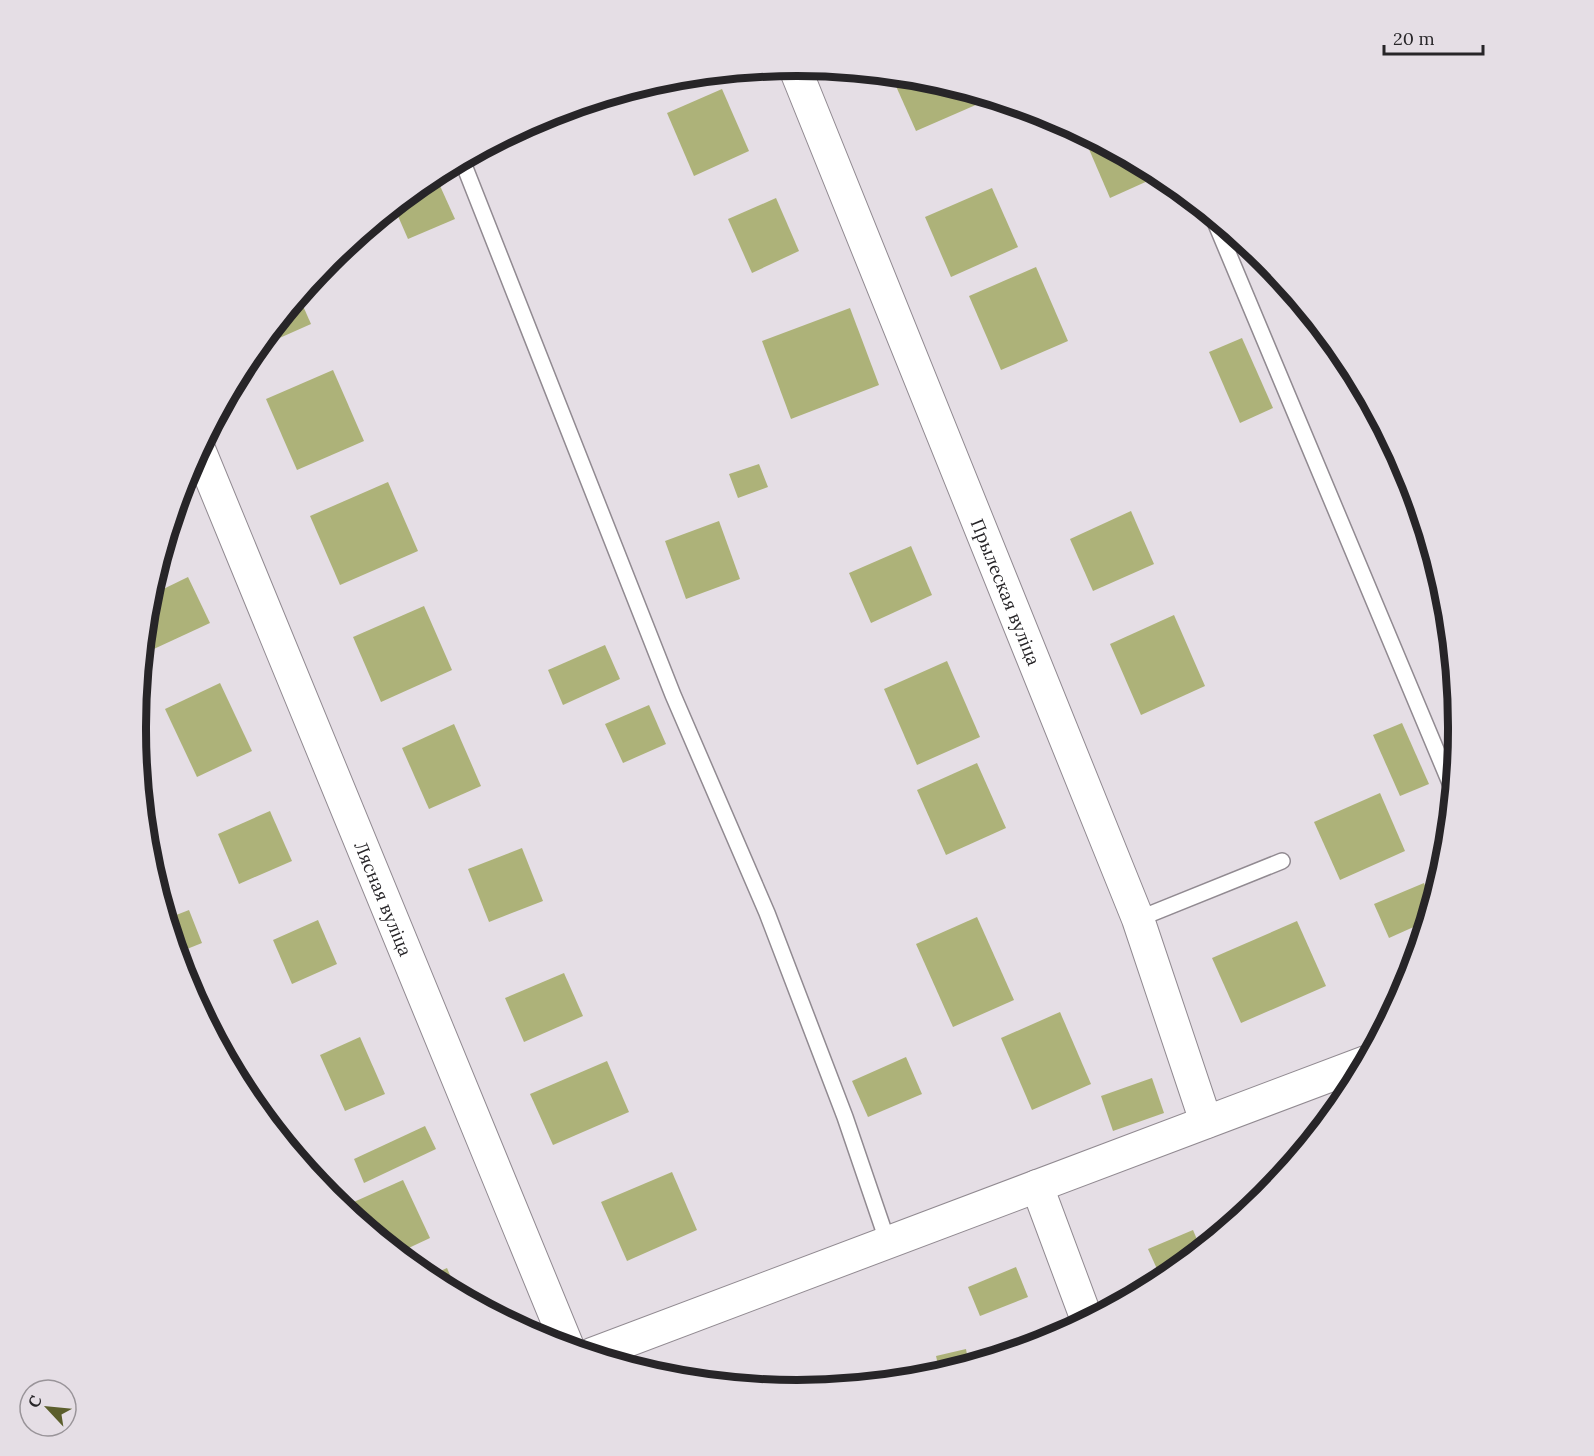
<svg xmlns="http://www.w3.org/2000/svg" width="1594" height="1456" font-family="Lora,serif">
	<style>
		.building { fill: #adb279 }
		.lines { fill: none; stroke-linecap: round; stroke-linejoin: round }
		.lane-casing { stroke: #918a91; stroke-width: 18 }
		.street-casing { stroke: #918a91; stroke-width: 34 }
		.lane { stroke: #fff; stroke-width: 15 }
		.street { stroke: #fff; stroke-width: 32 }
		.labels { text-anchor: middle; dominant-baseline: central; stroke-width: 5; stroke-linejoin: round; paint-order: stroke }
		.street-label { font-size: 18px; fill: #272528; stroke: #e5dee5 }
		.rim { fill: none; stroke: #272528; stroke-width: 8 }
	</style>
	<rect width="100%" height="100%" fill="#e5dee5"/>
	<g class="building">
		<polygon points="891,75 926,79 973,93 978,104 916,131"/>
		<polygon points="722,89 749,151 694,176 667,113"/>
		<polygon points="1082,133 1161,175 1110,198"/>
		<polygon points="436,177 455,219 408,239 394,207 423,183"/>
		<polygon points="992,188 1018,247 951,277 925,217"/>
		<polygon points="776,198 799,251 752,273 728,219"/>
		<polygon points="1036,267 1068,341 1001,370 969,296"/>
		<polygon points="299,297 311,324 257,348"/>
		<polygon points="850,308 879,385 791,419 762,341"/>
		<polygon points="1242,338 1273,408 1240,423 1209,352"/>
		<polygon points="333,370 364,441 297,470 266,399"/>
		<polygon points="759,464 768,487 738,498 729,474"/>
		<polygon points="388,482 418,551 340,585 310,516"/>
		<polygon points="1131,511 1154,564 1093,591 1070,539"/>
		<polygon points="719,521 740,579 686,599 665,541"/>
		<polygon points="911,546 932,595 871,623 849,573"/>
		<polygon points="188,577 210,623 143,654 149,596"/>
		<polygon points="424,606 452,670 381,702 353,637"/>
		<polygon points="1174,615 1205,686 1141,715 1110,644"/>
		<polygon points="605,645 620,679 563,705 548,670"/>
		<polygon points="947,661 980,737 917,765 884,689"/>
		<polygon points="220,683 252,751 197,777 165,709"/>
		<polygon points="649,705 666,744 623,763 605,724"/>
		<polygon points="1402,723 1429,784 1400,796 1373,735"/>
		<polygon points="454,724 481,786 429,809 402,748"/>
		<polygon points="977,763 1006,828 946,855 917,790"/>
		<polygon points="1380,793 1405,851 1340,880 1314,822"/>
		<polygon points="270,811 292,861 239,884 218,834"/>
		<polygon points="522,848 543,901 489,922 468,869"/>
		<polygon points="1424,883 1432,903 1427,921 1389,938 1374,904"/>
		<polygon points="189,910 202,943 177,953 166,919"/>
		<polygon points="977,917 1014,1000 953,1027 916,944"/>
		<polygon points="318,920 337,964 292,984 273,940"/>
		<polygon points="1297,921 1326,986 1241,1023 1212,958"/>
		<polygon points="564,973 583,1016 524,1042 505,998"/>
		<polygon points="1060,1012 1091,1084 1032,1110 1001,1038"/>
		<polygon points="360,1037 385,1094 345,1111 320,1055"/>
		<polygon points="906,1057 922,1094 868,1117 852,1081"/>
		<polygon points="607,1061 629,1112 553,1145 530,1094"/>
		<polygon points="1152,1078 1164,1113 1113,1131 1101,1096"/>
		<polygon points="425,1126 436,1149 364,1183 354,1159"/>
		<polygon points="672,1172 697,1230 627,1261 601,1202"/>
		<polygon points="403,1180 430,1238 398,1253 352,1215 347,1205"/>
		<polygon points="1193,1230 1201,1249 1162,1280 1148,1249"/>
		<polygon points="1016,1267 1028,1297 980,1316 968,1287"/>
		<polygon points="447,1268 458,1294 427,1277"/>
		<polygon points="966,1349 968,1360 1001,1353 1002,1354 940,1373 936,1356"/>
	</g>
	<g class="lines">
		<g class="lane-casing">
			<g id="lane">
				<polyline points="462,160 673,695 767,913 845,1117 888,1243"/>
				<polyline points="1213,217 1453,790"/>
				<polyline points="1138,919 1282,861"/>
			</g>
		</g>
		<g class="street-casing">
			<g id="street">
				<path id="s1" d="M794,66L1138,919L1206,1122"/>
				<path id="s2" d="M199,449L568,1347"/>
				<polyline points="1037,1186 1087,1320"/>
				<polyline points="592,1354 1366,1062"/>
			</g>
		</g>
		<use href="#lane" class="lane"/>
		<use href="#street" class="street"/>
	</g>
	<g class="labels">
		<g class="street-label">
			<text stroke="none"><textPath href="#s1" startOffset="567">Прылеская вуліца</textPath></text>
			<text stroke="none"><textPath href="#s2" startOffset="486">Лясная вуліца</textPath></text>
		</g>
	</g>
	<path d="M0 0H1594V1456H0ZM797 76H797A651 651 0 0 1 1448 727V729A651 651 0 0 1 797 1380H797A651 651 0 0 1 146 729V727A651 651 0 0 1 797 76Z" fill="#e5dee5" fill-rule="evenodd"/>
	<path class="rim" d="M797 76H797A651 651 0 0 1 1448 727V729A651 651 0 0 1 797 1380H797A651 651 0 0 1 146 729V727A651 651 0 0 1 797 76Z"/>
	<g transform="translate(48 1408) rotate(296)"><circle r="28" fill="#e5dee5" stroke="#999499" stroke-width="1.5"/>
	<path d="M0-4.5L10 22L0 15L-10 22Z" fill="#5b5e2c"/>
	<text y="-9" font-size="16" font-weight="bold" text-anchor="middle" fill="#272528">С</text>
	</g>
	<path d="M1384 45v9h99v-9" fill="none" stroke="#272528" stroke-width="3"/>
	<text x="1393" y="45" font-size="18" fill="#272528" stroke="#e5dee5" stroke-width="4.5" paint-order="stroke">20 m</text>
</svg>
